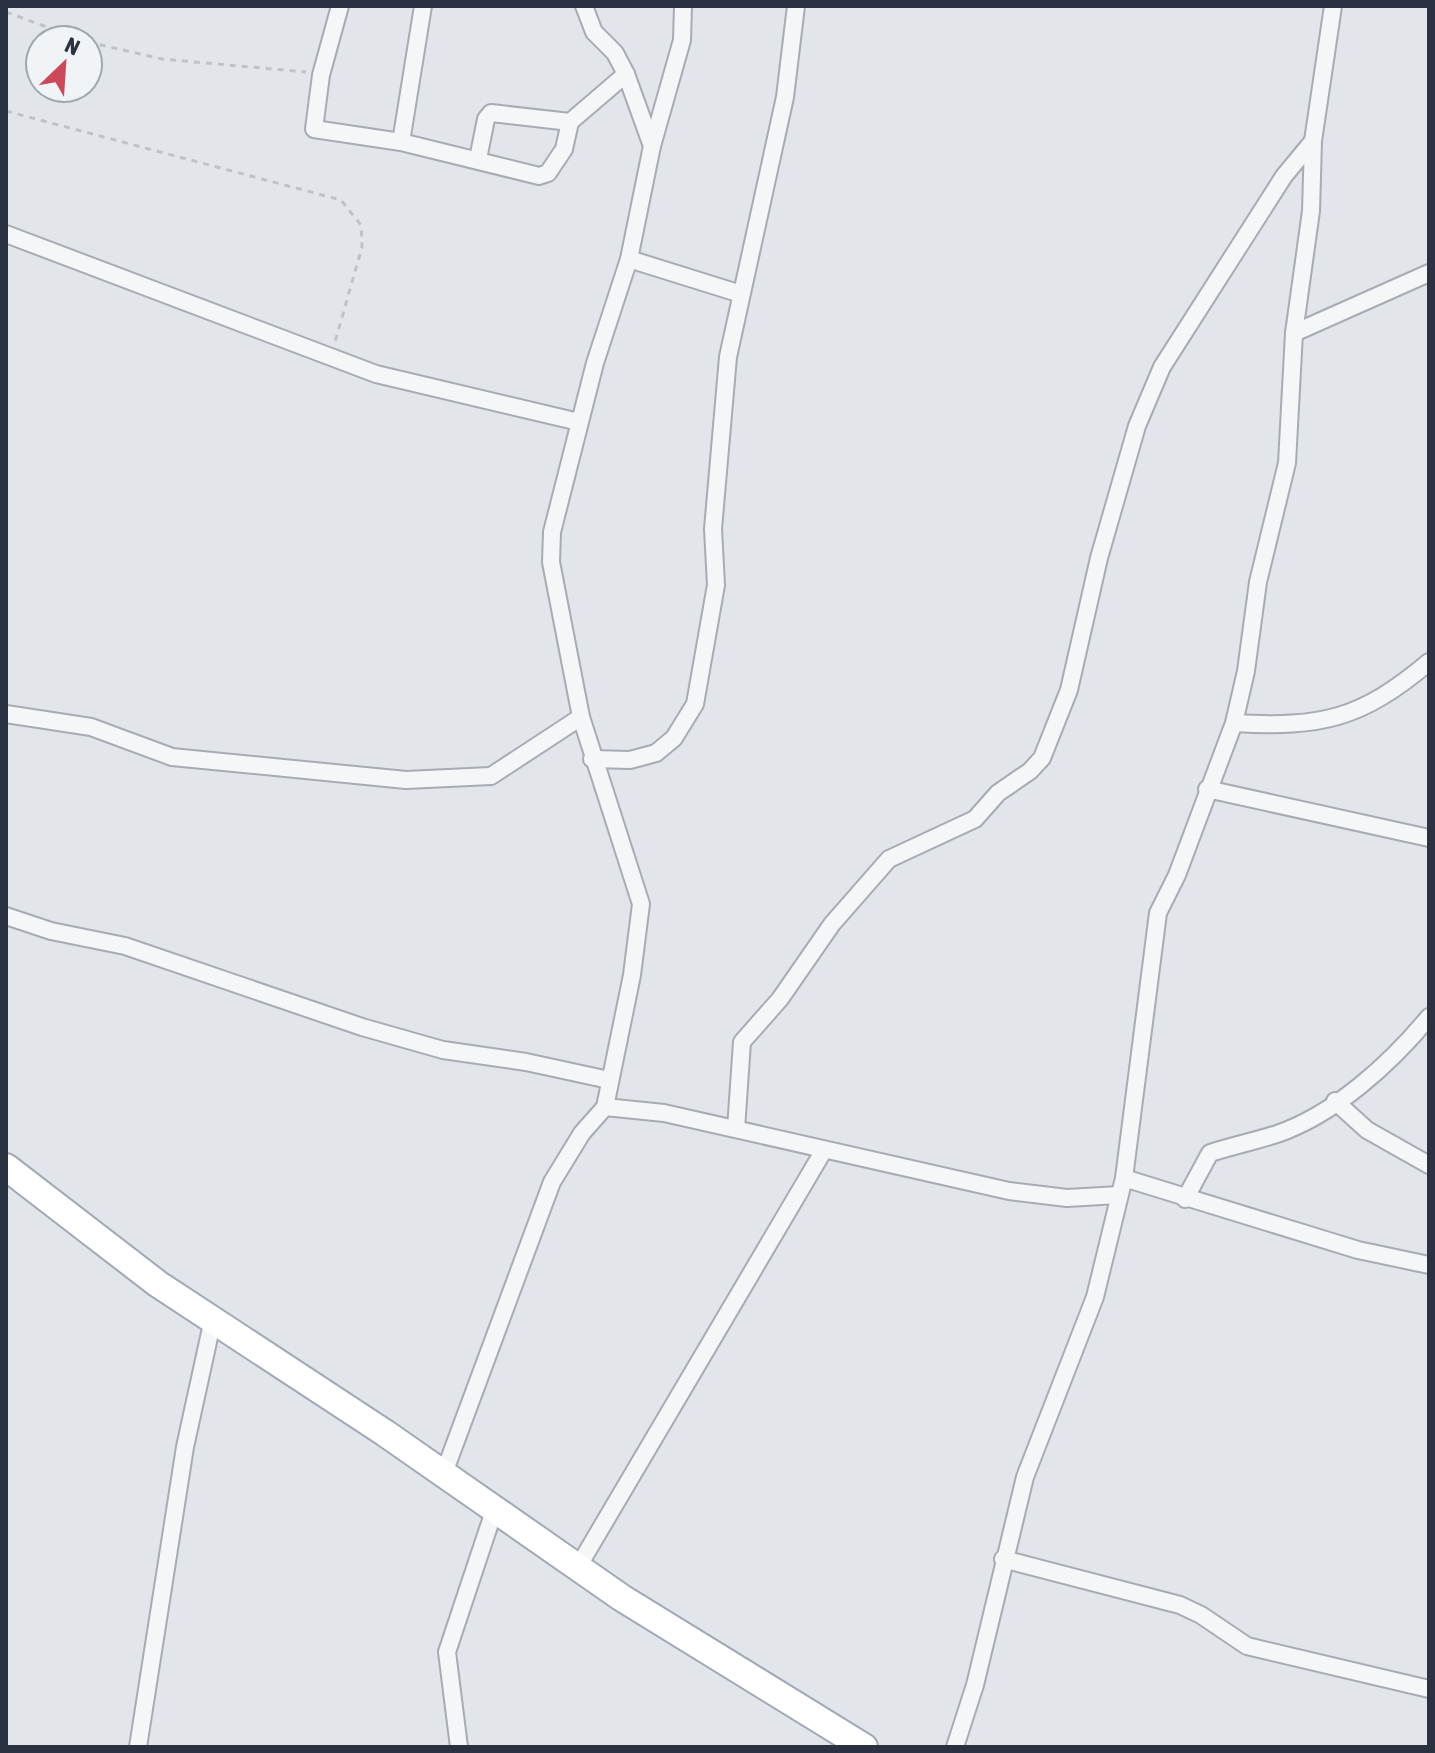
<svg xmlns="http://www.w3.org/2000/svg" width="1435" height="1753" font-family="'Asap Condensed',sans-serif">
	<style>
		.lines { fill: none; stroke-linecap: round; stroke-linejoin: round }
		.minor-casing { stroke: #a7acb4; stroke-width: 20 }
		.primary-casing { stroke: #a1a9b6; stroke-width: 30 }
		.path { stroke: #bfc3c9; stroke-width: 3; stroke-dasharray: 6 6; stroke-linecap: butt }
		.minor { stroke: #f4f6f8; stroke-width: 16 }
		.primary { stroke: #fff; stroke-width: 26 }
	</style>
	<rect width="100%" height="100%" fill="#e2e5ea"/>
	<g class="lines">
		<g class="minor-casing">
			<g id="minor">
				<polyline points="340,6 321,75 314,129 401,142 539,176 548,173 564,149 570,122 626,74"/>
				<polyline points="584,6 594,32 615,53 626,74 652,146"/>
				<polyline points="401,142 423,6"/>
				<polyline points="478,159 486,119 491,113 570,122"/>
				<polyline points="6,234 376,374 579,422"/>
				<polyline points="629,259 741,294"/>
				<polyline points="1294,333 1429,273"/>
				<polyline points="6,714 91,727 172,757 406,780 491,776 581,717"/>
				<path d="M1234,723C1322,728 1361,719 1429,662"/>
				<polyline points="592,759 630,760 656,753 674,738 695,704 716,585 713,529 728,357 785,97 796,6"/>
				<polyline points="1207,789 1429,838"/>
				<polyline points="6,916 51,931 125,946 362,1027 443,1050 526,1062 609,1080"/>
				<polyline points="1335,1101 1367,1130 1429,1165"/>
				<polyline points="605,1107 664,1113 1009,1191 1067,1198 1119,1195"/>
				<polyline points="736,1129 742,1042 780,999 832,924 889,859 975,819 998,793 1030,771 1042,758 1069,690 1099,558 1137,426 1162,367 1284,176 1313,141"/>
				<polyline points="1124,1178 1358,1250 1429,1265"/>
				<path d="M1185,1199L1210,1153C1232,1146 1255,1141 1277,1134C1335,1114 1390,1064 1429,1017"/>
				<polyline points="444,1473 552,1182 582,1133 605,1107 632,975 641,904 581,717 551,562 552,532 595,363 629,259 652,146 682,40 683,6"/>
				<polyline points="1003,1559 1180,1605 1201,1615 1247,1646 1429,1689"/>
				<polyline points="578,1567 824,1150"/>
				<polyline points="138,1747 185,1447 213,1319"/>
				<polyline points="459,1747 447,1652 495,1508"/>
				<polyline points="955,1747 975,1685 1025,1477 1095,1297 1124,1178 1158,913 1177,875 1234,723 1246,671 1258,582 1287,463 1294,333 1311,211 1313,141 1333,6"/>
			</g>
		</g>
		<g class="primary-casing">
			<polyline id="primary" points="6,1167 158,1284 385,1433 622,1598 864,1747"/>
		</g>
		<g class="path">
			<polyline points="6,12 82,40"/>
			<polyline points="88,42 162,59 306,72"/>
			<polyline points="6,111 341,200 361,225 362,247 335,342"/>
		</g>
		<use href="#minor" class="minor"/>
		<use href="#primary" class="primary"/>
	</g>
	<rect width="1435" height="1753" fill="none" stroke="#2a3242" stroke-width="16"/>
	<g transform="translate(64 64) rotate(25)"><circle r="38" fill="#f1f4f7" stroke="#a1a6af" stroke-width="2"/>
	<path d="M0-6L14 30L0 20L-14 30Z" fill="#cd4959"/>
	<text y="-12" font-size="22" font-weight="bold" text-anchor="middle" fill="#2a3242">N</text>
	</g>
</svg>
